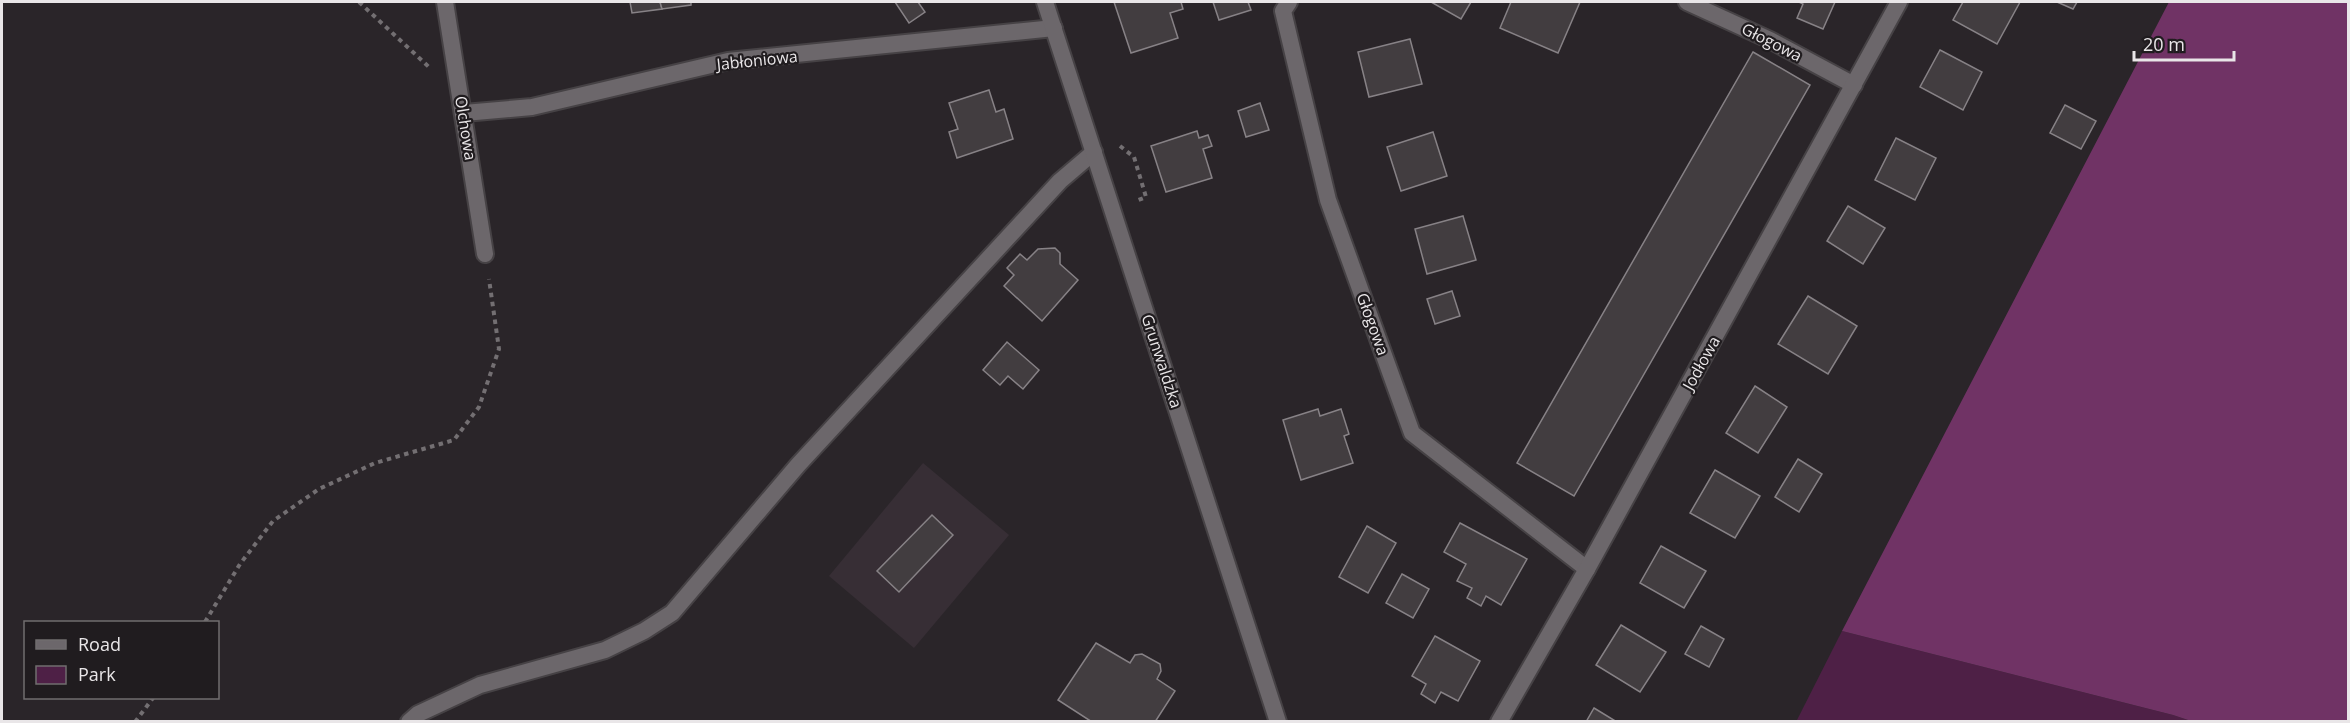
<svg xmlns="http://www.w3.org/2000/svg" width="2350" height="723" font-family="'Open Sans',sans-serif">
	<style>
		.built { fill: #372e35 }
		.green { fill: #4e2046 }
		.forest { fill: #703365 }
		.building { fill: #423d40; stroke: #878286; stroke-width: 1.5 }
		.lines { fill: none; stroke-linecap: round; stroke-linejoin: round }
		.service-casing { stroke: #464245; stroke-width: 20 }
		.minor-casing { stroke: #464245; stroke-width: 20 }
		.tertiary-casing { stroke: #464245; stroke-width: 20 }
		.path { stroke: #736f72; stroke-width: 4; stroke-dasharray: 4.5 4.5; stroke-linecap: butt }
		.service { stroke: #6c676b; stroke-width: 16 }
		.minor { stroke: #6c676b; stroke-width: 16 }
		.tertiary { stroke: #6c676b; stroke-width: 16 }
		.labels { text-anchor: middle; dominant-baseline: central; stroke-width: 4.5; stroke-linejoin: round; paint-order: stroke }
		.street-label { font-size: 16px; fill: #e9e6e8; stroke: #201c1f }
	</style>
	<rect width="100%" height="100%" fill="#2a2529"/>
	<polygon class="built" points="923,463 1009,535 914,648 829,576"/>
	<polygon class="green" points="1842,631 2173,715 2191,721 1796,722"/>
	<polygon class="forest" points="2169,2 2348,2 2348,721 2191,721 2173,715 1842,631"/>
	<g class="building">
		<polygon points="630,2 660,2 662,9 632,13"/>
		<polygon points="660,2 691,2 691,5 662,9"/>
		<polygon points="895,2 918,2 925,12 909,23"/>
		<polygon points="1114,2 1181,2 1183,9 1170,13 1178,38 1131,53"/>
		<polygon points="1213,2 1248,2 1251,10 1219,20"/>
		<polygon points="1431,2 1471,2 1461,19"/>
		<polygon points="1511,2 1580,2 1558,53 1500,28"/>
		<polygon points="1799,2 1835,2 1823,29 1797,18 1803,4"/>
		<polygon points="1963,2 2020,2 1997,44 1953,20"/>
		<polygon points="2057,2 2077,2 2073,9"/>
		<polygon points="1410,39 1422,84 1369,97 1358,52"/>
		<polygon points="1940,50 1982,72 1963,110 1920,87"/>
		<polygon points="1753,52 1810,85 1574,496 1517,463"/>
		<polygon points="989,90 996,112 1004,109 1013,139 957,158 949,132 958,129 949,103"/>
		<polygon points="1260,103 1269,130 1246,137 1238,111"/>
		<polygon points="2065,105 2096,121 2081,149 2050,133"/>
		<polygon points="1197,131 1199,138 1208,135 1212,146 1203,149 1212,178 1166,192 1151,146"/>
		<polygon points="1433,132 1447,176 1401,191 1387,147"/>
		<polygon points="1896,138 1936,158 1915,200 1875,180"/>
		<polygon points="1848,206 1885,228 1863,264 1827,241"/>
		<polygon points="1463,216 1476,260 1427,274 1415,229"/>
		<polygon points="1055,248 1060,253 1060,264 1078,280 1042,321 1004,286 1014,275 1007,268 1020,254 1027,260 1038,249"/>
		<polygon points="1452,291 1460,316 1435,324 1427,299"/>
		<polygon points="1808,296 1857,326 1828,374 1778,344"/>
		<polygon points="1007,342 1039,370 1023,389 1008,376 1000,385 983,370"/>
		<polygon points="1755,386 1787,407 1758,453 1726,433"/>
		<polygon points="1318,409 1320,416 1341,409 1349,434 1344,436 1353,463 1301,480 1283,420"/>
		<polygon points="1798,459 1822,474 1799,512 1775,497"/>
		<polygon points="1715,470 1760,496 1735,538 1690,513"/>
		<polygon points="932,515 953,535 899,592 877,571"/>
		<polygon points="1460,523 1527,559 1501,605 1486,596 1481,606 1467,598 1472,588 1457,581 1466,564 1444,552"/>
		<polygon points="1367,526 1396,543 1368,593 1339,577"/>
		<polygon points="1661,546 1706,571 1684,608 1640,583"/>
		<polygon points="1402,574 1429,589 1413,618 1386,603"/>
		<polygon points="1621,625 1666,652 1640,692 1596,665"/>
		<polygon points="1701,626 1724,639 1709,667 1685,654"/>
		<polygon points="1435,636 1480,661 1458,701 1441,692 1435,703 1421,694 1426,684 1412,676"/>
		<polygon points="1096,643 1130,663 1135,655 1142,654 1160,664 1161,671 1157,679 1175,691 1155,722 1092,722 1058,700"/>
		<polygon points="1594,708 1617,722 1586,722"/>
	</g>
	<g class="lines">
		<g class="service-casing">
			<polyline id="service" points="409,722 418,714 480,685 605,650 644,631 672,613 798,465 1060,181 1094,152"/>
		</g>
		<g class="minor-casing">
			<g id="minor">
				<polyline points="445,2 485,254"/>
				<polyline points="1289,2 1283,11 1328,200 1412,433 1587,569"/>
				<polyline points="1687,2 1770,40 1854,85"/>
				<polyline points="464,113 532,107 728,61 1054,28"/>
				<polyline points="1499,722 1587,569 1899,2"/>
			</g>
		</g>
		<g class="tertiary-casing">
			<polyline id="tertiary" points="1045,2 1278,722"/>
		</g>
		<g class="path">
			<polyline points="359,2 430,68"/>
			<polyline points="1120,146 1134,157 1146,197 1136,201"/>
			<polyline points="205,622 240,564 273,521 319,489 375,463 454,440 479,407 499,349 489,279"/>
			<polyline points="135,722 153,698"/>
		</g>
		<use href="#service" class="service"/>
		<use href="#minor" class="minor"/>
		<use href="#tertiary" class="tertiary"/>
	</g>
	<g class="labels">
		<g class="street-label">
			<text transform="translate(1772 42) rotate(27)">Głogowa</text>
			<text transform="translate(757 60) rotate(-6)">Jabłoniowa</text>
			<text transform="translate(466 128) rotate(81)">Olchowa</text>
			<text transform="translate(1373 324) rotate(70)">Głogowa</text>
			<text transform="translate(1162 361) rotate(72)">Grunwaldzka</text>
			<text transform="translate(1701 363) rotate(-61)">Jodłowa</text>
		</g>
	</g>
	<rect width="2350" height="723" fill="none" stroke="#e9e6e8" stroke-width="6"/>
	<rect x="24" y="621" width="195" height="78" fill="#201c1f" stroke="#706d6f" stroke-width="1.5"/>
	<rect x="36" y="640" width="30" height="9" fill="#6c676b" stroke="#706d6f" stroke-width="1.5"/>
	<text x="78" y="651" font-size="18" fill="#e9e6e8">Road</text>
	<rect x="36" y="666" width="30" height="18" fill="#4e2046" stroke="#706d6f" stroke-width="1.5"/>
	<text x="78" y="681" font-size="18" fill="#e9e6e8">Park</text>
	<path d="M2134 51v9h100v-9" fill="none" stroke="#e9e6e8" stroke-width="3"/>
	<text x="2143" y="51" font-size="18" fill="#e9e6e8" stroke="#201c1f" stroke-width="4.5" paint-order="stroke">20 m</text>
</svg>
